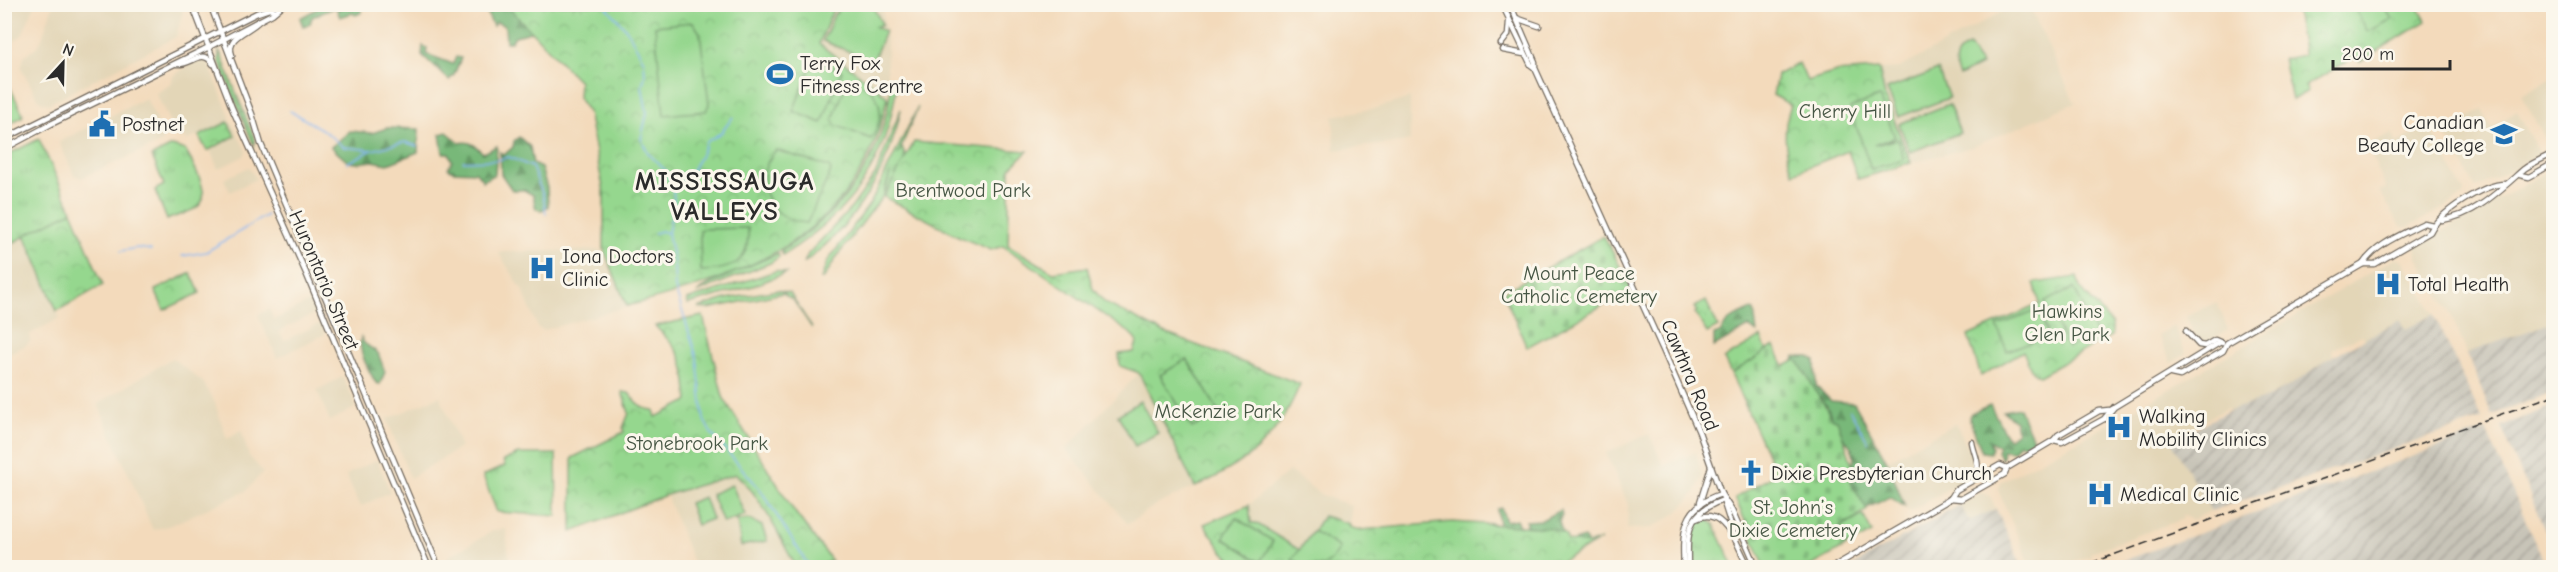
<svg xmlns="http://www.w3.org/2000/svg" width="2558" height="572" font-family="'Comic Neue',sans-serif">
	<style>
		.built { fill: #e3d6b7 }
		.industrial { fill: url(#industrial-furrows) }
		.grass { fill: url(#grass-tufts); stroke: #60815c; stroke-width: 1.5 }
		.forest { fill: url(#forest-firs); stroke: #527252; stroke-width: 1.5 }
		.cemetery { fill: url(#cemetery-stones); stroke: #60815c; stroke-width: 1.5 }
		.park { fill: url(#park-crowns); stroke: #60815c; stroke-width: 1.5 }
		.pitch { fill: #95d78e; stroke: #60815c; stroke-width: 1.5 }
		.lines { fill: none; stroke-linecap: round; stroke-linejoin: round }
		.stream { stroke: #85b6f1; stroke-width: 1.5 }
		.secondary-casing { stroke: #71685d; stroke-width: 7 }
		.primary-casing { stroke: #71685d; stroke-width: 7 }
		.secondary { stroke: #fff; stroke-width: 4.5 }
		.primary { stroke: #fff; stroke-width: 4.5 }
		.rail { stroke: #2b2b2b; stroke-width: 1.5; stroke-dasharray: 9 4.5; stroke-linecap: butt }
		.labels { text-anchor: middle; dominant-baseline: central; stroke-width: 6; stroke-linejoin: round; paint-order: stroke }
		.poi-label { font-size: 20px; fill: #2b2b2b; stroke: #fbf7ec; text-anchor: start }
		.park-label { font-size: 20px; fill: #465644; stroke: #fbf7ec }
		.street-label { font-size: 20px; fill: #2b2b2b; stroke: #fbf7ec }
		.district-label { font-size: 26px; font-weight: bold; letter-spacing: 1.5px; fill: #2b2b2b; stroke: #fbf7ec }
	</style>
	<defs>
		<pattern id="industrial-furrows" width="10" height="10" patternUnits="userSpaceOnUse" patternTransform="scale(1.5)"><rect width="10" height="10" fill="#c8c4b8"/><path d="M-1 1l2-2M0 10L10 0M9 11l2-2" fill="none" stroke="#a39f96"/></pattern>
		<pattern id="grass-tufts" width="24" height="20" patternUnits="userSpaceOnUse" patternTransform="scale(1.5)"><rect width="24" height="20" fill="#95d78e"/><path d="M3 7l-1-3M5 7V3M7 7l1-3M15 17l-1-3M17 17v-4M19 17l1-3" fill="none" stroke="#81b97b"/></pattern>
		<pattern id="forest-firs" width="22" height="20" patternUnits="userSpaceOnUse" patternTransform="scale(1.5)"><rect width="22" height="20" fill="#78b879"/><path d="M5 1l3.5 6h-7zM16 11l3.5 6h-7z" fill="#639663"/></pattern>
		<pattern id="cemetery-stones" width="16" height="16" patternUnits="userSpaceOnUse" patternTransform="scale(1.5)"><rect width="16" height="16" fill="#95d78e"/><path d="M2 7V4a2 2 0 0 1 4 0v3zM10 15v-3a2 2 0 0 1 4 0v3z" fill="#81b97b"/></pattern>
		<pattern id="park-crowns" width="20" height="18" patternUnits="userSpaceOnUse" patternTransform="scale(1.5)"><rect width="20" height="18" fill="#95d78e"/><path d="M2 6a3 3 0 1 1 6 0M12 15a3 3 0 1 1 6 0" fill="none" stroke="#81b97b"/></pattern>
	</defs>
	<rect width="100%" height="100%" fill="#fbf7ec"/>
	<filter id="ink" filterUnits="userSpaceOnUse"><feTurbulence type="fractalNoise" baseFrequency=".0167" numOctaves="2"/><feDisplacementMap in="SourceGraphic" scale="12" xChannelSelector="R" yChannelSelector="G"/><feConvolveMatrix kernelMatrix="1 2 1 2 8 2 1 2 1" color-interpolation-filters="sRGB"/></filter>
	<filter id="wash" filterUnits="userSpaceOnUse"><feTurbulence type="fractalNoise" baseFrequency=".008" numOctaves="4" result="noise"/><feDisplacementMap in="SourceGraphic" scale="24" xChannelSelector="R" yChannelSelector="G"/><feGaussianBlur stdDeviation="1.35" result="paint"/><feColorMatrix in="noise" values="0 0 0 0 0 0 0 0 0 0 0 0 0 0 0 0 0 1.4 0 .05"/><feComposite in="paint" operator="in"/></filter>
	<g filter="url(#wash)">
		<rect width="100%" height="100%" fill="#f3dabb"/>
		<g class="built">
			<polygon points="5,4 35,5 22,35 5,48"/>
			<polygon points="181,5 183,10 176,37 48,104 40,101 36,95 21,68 24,56 38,46 42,38 53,5"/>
			<polygon points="835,5 882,5 887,45 887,97 875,86 819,44"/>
			<polygon points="2014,5 2029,5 2075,103 1972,147 1911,163 1885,97 1879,69 1899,68 1909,63"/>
			<polygon points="202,59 209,64 230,116 230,119 246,151 244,156 218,169 203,133 188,140 176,136 156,93 171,84 173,76 194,62"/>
			<polygon points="2553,77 2554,145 2550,147 2521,95"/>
			<polygon points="146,98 163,136 162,142 81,178 74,175 59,142"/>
			<polygon points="1410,98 1410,141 1335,150 1333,116 1377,108"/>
			<polygon points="2482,110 2491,128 2517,111 2538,152 2535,157 2476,188 2444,132"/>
			<polygon points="2424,127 2434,135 2464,192 2463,196 2435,213 2408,227 2402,227 2379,191 2386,188 2367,145 2392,133 2397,143"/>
			<polygon points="249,167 256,179 230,192 224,179"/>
			<polygon points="2553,168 2553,322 2467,353 2451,315 2417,256 2416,246"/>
			<polygon points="25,235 60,318 30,334 30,341 25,346 5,355 5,246"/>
			<polygon points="601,250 627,307 544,330 538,328 523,291 498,252"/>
			<polygon points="2395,258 2403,261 2434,314 2405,330 2400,321 2364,340 2362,335 2332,349 2333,356 2289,386 2265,399 2230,410 2227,408 2172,439 2211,511 2192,520 2184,516 2182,517 2183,519 2091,552 2090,556 2056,567 2031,567 1998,490 2000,482 2106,426"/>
			<polygon points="311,301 316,313 279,331 284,341 321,323 325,334 277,358 258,315 269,309 274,320"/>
			<polygon points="2217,302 2228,330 2206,343 2197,341 2186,316"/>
			<polygon points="2174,326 2186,354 2171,363 2158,335"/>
			<polygon points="172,358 203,382 215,403 227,439 241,430 249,456 263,472 246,491 171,525 153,530 98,404"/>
			<polygon points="1139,373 1195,487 1154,506 1128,524 1066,449"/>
			<polygon points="342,377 354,399 355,408 330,421 317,390"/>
			<polygon points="440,396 461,447 410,478 387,419"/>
			<polygon points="1956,423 1976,467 1974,474 1909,512 1887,461"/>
			<polygon points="1649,434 1664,466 1696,452 1702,477 1695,493 1679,511 1652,528 1627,529 1628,504 1606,453"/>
			<polygon points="377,460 390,492 360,507 346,475"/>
			<polygon points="1289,471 1322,495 1352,506 1349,527 1269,568 1241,565 1228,558 1204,524 1249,505"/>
			<polygon points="736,474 766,514 796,567 695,567 666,495"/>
			<polygon points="1981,493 1989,495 1996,509 1969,522 1960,505"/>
			<polygon points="506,529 510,567 447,567 446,558 493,531"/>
		</g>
		<g class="industrial">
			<polygon points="2434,314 2482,419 2211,511 2171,441 2230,410 2265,399 2289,386 2333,356 2400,320 2406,329"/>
			<polygon points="2553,322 2553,392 2492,415 2467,353"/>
			<polygon points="2553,406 2554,406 2553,550 2501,426"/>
			<polygon points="2486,430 2546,567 2106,567"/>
			<polygon points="1960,505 1969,521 1996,509 2022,567 1850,567"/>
		</g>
		<g class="grass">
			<polygon points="219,50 255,140 254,146 219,61"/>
			<polygon points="5,77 23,114 22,117 5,126"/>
			<path d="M891,81H897C888,163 852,212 783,255L781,251C844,211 886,158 891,81Z"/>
			<polygon points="918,107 898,155 902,147 910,170 889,194 885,192 890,173 883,196 838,255 823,279 821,279 827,262 871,202"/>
			<path d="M901,109C888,173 856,223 804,263L808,254L852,207L875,175Z"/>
			<polygon points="39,139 72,211 5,247 5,156"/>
			<path d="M172,146L185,150C191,160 210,192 201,203C195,212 177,215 167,220L155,190L164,185L152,156Z"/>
			<path d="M778,253L779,257L770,263L698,292C706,282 761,262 778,253Z"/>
			<polygon points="776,271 786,273 753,286 688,304 687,300"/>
			<polygon points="778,290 790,293 812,328 794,301 783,293 708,309 698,308 726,299"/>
			<polygon points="1761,337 1767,352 1731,374 1724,359"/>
			<polygon points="518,454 556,454 557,516 497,512 483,476 505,466 503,461"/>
			<polygon points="1863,515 1872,533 1847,546 1837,530"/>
			<polygon points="1705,518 1714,524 1734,567 1692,568 1691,532 1696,522"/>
		</g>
		<g class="forest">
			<polygon points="324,5 360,5 362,12 356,15 352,13 340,17 336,7 312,17 310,24 303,26 300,18"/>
			<path d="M483,5H565C549,25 540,31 515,36L511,42H506L505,26L496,22L493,26Z"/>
			<polygon points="423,46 427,48 426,54 453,64 456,57 461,58 454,75 449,80 422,55"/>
			<polygon points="387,128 419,129 418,152 388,164 373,161 357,163 348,162 331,147 350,131 372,133"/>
			<path d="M447,132L460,143C470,140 476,146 483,153L497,146L495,174L483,181L476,172L453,171L448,168L452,161L449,153H443L440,134Z"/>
			<polygon points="519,137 530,147 533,164 541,168 547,188 548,206 542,210 536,209 533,195 524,190 512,190 501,174 500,152 504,155 513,147 514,141"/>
			<path d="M1751,310L1754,311L1757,333L1749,327L1714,347V335L1720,333C1726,320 1737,315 1751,310Z"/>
			<path d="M361,337L364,343L378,353L385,372L380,384L376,383C369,371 357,350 361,337Z"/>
			<polygon points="1795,357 1809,357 1815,361 1816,386 1831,401 1854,403 1887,461 1905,507 1890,497 1867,508 1858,502 1854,489 1851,479 1854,456 1851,447 1835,426 1827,406 1814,395 1794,361"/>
			<polygon points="1990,405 2008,439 2017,432 2015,421 2003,411 2019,408 2033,439 2024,444 2019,443 2013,451 2002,450 2003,457 2001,459 1997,451 1999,447 1989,440 1992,448 1990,453 1982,452 1969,417 1971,413"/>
			<polygon points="1501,508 1506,521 1516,519 1519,526 1526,527 1526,521 1542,520 1560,510 1562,514 1559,522 1565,541 1568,543 1584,538 1587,542 1585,546 1490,531 1489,523 1499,525 1497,509"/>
		</g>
		<g class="cemetery">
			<polygon points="1604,236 1632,289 1527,347 1503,292"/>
			<polygon points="1774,346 1784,366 1797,360 1833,419 1837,420 1857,478 1850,481 1867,510 1837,530 1847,546 1809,567 1765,567 1735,498 1776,474 1731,374"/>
		</g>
		<g class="park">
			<path d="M506,5H835L819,44L875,86L887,97C864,232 746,277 627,306L604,250V192L588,112L578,98L579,81C554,56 531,30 506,5Z"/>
			<polygon points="2295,5 2418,5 2426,21 2360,62 2356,56 2305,86 2308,91 2292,100 2283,59 2304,55"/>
			<path d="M1799,63L1807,81L1836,72L1879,69L1885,97L1911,163L1858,179L1848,151L1793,173C1784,150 1782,128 1791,105L1773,95L1777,75Z"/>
			<polygon points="228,122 235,136 207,151 199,136"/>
			<path d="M914,142L1028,151L1010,168L1008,245L1053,272L1087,267L1093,289L1105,303L1162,332L1300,384C1278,439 1248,463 1195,487L1139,373L1120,366L1119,354L1134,352L1137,342L1130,333L1003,246L991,250L960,237L884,197Z"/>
			<polygon points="72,211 103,285 57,311 25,235"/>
			<polygon points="191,273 200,293 164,310 155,290"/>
			<polygon points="2077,277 2080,288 2112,324 2112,335 2039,376 2032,371 2023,351 1981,376 1968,336 2040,304 2034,283"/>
			<polygon points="1706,301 1718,327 1707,333 1695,313 1697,312 1694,307"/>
			<path d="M703,316L723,397L794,511L832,561L815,567H796C779,536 763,499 736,474L666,495L572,532V458L624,432L623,428L629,413L622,392L629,393C636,403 641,409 654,410L656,417L688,401C684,360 684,354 655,326Z"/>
			<path d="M1249,505L1251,523H1256L1301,551L1323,516L1350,524L1349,527L1360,530L1452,522L1551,528L1565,534L1568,541L1589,544L1601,540L1551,567L1269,568C1225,564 1228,558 1204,524Z"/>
		</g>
		<g class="pitch">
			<polygon points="845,5 872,5 882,24 875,27 885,31 873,61 823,41 835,13 837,13 836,9"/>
			<polygon points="2353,5 2383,5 2392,19 2368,32"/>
			<polygon points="693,22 700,33 709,104 706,111 664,115 655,26"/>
			<path d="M1969,46L1981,65L1959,76C1952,63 1955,51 1969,46Z"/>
			<polygon points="814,59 842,71 822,123 793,111"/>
			<polygon points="1938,70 1949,98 1898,117 1887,89"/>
			<path d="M847,82C881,83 888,114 871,139L835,125L833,119Z"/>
			<polygon points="1879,97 1895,137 1874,145 1898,139 1904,160 1871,169 1850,108"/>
			<polygon points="1949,104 1960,133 1910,152 1899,124"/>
			<path d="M776,150L829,167L831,171L807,223C768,221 749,180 776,150Z"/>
			<path d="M748,228C750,263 732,270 701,271L700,231L704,229Z"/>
			<polygon points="2074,288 2096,334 2068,348 2045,302"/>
			<polygon points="2038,310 2048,335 2007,351 1997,326"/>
			<polygon points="1187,359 1219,412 1192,428 1160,375"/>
			<polygon points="1140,401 1158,433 1135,446 1118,415"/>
			<polygon points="732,485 745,515 723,523 711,494"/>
			<polygon points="704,497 712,519 697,525 689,503"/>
			<polygon points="1236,518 1273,541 1260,562 1223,538"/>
			<polygon points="748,519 762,526 767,541 741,546 737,521"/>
			<path d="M1313,531L1340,548C1327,572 1316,569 1292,560Z"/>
		</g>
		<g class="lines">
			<g class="stream">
				<polyline points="604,4 627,30 644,61 645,76 642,86 647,113 641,139 648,153 666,171 673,188 674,202 668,233 674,263 675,288 697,358 704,420 711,433 760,489 810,568"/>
				<polyline points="290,111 323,130 344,147 372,150 405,142 417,146"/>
				<polyline points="463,161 497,160 509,157 532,167 543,195 546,214"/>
				<polyline points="347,163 370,151"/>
				<polyline points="674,188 689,175 700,157 706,142 721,133 733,117"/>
				<polyline points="654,233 661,231 668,233"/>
				<polyline points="121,251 137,248 151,250"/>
				<polyline points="182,256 206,252 267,215"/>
				<polyline points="1850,410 1868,442"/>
			</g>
		</g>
	</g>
	<g filter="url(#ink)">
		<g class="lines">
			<g class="secondary-casing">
				<g id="secondary">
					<polyline points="1502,4 1531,65 1535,68"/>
					<polyline points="1510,4 1535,62 1535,68 1664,352 1699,432 1721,494 1732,511 1757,568"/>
					<polyline points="1516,18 1539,26"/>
					<polyline points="1501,44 1508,35 1509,22"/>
					<polyline points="1503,50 1524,54"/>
					<polyline points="4,139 257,13 269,9 274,10"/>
					<polyline points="4,149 53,123 203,50 272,14 284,4"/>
					<polyline points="1724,503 1736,541 1749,568"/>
				</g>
			</g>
			<g class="primary-casing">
				<g id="primary">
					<polyline points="192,4 232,108 306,273 429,568"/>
					<polyline points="210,4 252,114 261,144 439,568"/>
					<path d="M232,55C225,36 249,32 259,21"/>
					<path d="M177,64C191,66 202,47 213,64"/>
					<polyline points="2520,175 2529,177 2554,163"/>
					<path d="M2442,220C2475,216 2501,189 2524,169C2532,163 2544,158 2554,153"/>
					<path d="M2363,264H2375L2430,232C2439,213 2483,184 2505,184"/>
					<polyline points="2186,331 2199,345 2205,346 2215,340 2222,343"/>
					<path d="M2171,374L2180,376L2223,351L2227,343L2363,264C2376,244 2403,234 2424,223L2433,225"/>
					<polyline points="2054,440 2062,442 2104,419 2114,407 2219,343"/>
					<path d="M1972,442C1974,455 1983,467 1973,478"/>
					<polyline points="1951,498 1961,499 2005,474 2007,468 2054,440 2058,435 2099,411 2109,410"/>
					<polyline points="1700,502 1711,467"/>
					<path d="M1696,519C1715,509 1726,526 1736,541"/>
					<path d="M1684,568C1682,533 1682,506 1721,494"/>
					<path d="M1688,568C1687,533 1686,513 1723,500"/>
					<polyline points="1831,568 1945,502 1951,498 1956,490 2000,465 2007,468"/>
				</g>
			</g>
			<use href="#secondary" class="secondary"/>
			<use href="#primary" class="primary"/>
			<polyline class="rail" points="2077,568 2554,395"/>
		</g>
	</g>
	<defs>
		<g id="stadium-bare" transform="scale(2.07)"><path d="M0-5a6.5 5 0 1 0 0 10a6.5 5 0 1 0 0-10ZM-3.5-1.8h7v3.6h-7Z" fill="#1f6fb2" stroke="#fbf7ec" stroke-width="2.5" paint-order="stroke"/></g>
		<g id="civic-bare" transform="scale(2.07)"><path d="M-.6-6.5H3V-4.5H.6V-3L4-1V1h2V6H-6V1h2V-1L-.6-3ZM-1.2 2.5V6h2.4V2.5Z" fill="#1f6fb2" stroke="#fbf7ec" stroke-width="2.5" paint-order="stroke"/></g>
		<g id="university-bare" transform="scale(2.07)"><path d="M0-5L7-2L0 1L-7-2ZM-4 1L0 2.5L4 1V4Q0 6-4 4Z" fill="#1f6fb2" stroke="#fbf7ec" stroke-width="2.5" paint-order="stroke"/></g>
		<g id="hospital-bare" transform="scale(2.07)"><path d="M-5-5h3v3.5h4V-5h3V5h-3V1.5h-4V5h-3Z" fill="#1f6fb2" stroke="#fbf7ec" stroke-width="2.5" paint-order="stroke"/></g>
		<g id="church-bare" transform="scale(2.07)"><path d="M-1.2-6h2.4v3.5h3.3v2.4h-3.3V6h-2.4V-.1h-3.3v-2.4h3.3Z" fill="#1f6fb2" stroke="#fbf7ec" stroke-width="2.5" paint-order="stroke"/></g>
	</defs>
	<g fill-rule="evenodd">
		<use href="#stadium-bare" x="780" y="74"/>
		<use href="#civic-bare" x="102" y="124"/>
		<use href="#university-bare" x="2504" y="134"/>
		<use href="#hospital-bare" x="542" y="268"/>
		<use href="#hospital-bare" x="2388" y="284"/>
		<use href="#hospital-bare" x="2119" y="427"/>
		<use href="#church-bare" x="1751" y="473"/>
		<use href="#hospital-bare" x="2100" y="494"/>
	</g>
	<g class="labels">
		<g class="poi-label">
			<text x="800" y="63">Terry Fox<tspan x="800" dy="23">Fitness Centre</tspan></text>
			<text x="2484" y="122" text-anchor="end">Canadian<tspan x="2484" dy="23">Beauty College</tspan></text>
			<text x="122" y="124">Postnet</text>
			<text x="562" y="256">Iona Doctors<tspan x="562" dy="23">Clinic</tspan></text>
			<text x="2408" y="284">Total Health</text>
			<text x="2139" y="416">Walking<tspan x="2139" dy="23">Mobility Clinics</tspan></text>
			<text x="1771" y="473">Dixie Presbyterian Church</text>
			<text x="2120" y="494">Medical Clinic</text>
		</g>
		<g class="park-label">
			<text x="1845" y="111">Cherry Hill</text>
			<text x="963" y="190">Brentwood Park</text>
			<text x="1579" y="273">Mount Peace<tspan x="1579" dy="23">Catholic Cemetery</tspan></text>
			<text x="2067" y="311">Hawkins<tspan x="2067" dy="23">Glen Park</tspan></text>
			<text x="1218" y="411">McKenzie Park</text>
			<text x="697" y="443">Stonebrook Park</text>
			<text x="1793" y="507">St. John’s<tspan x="1793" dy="23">Dixie Cemetery</tspan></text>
		</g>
		<g class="street-label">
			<text transform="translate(324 280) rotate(67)">Hurontario Street</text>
			<text transform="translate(1690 375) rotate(67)">Cawthra Road</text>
		</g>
		<g class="district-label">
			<text x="725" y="182">MISSISSAUGA<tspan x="725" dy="30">VALLEYS</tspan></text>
		</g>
	</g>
	<rect width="2558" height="572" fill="none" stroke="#fbf7ec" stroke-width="24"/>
	<g transform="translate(63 63) rotate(22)" stroke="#fbf7ec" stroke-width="4.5" paint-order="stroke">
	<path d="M0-4.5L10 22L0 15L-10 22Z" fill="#2b2b2b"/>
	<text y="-9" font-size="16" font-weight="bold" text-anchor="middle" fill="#2b2b2b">N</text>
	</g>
	<path d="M2333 60v9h117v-9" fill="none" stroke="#2b2b2b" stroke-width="3"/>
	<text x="2342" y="60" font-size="18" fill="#2b2b2b" stroke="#fbf7ec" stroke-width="4.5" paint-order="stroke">200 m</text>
</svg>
